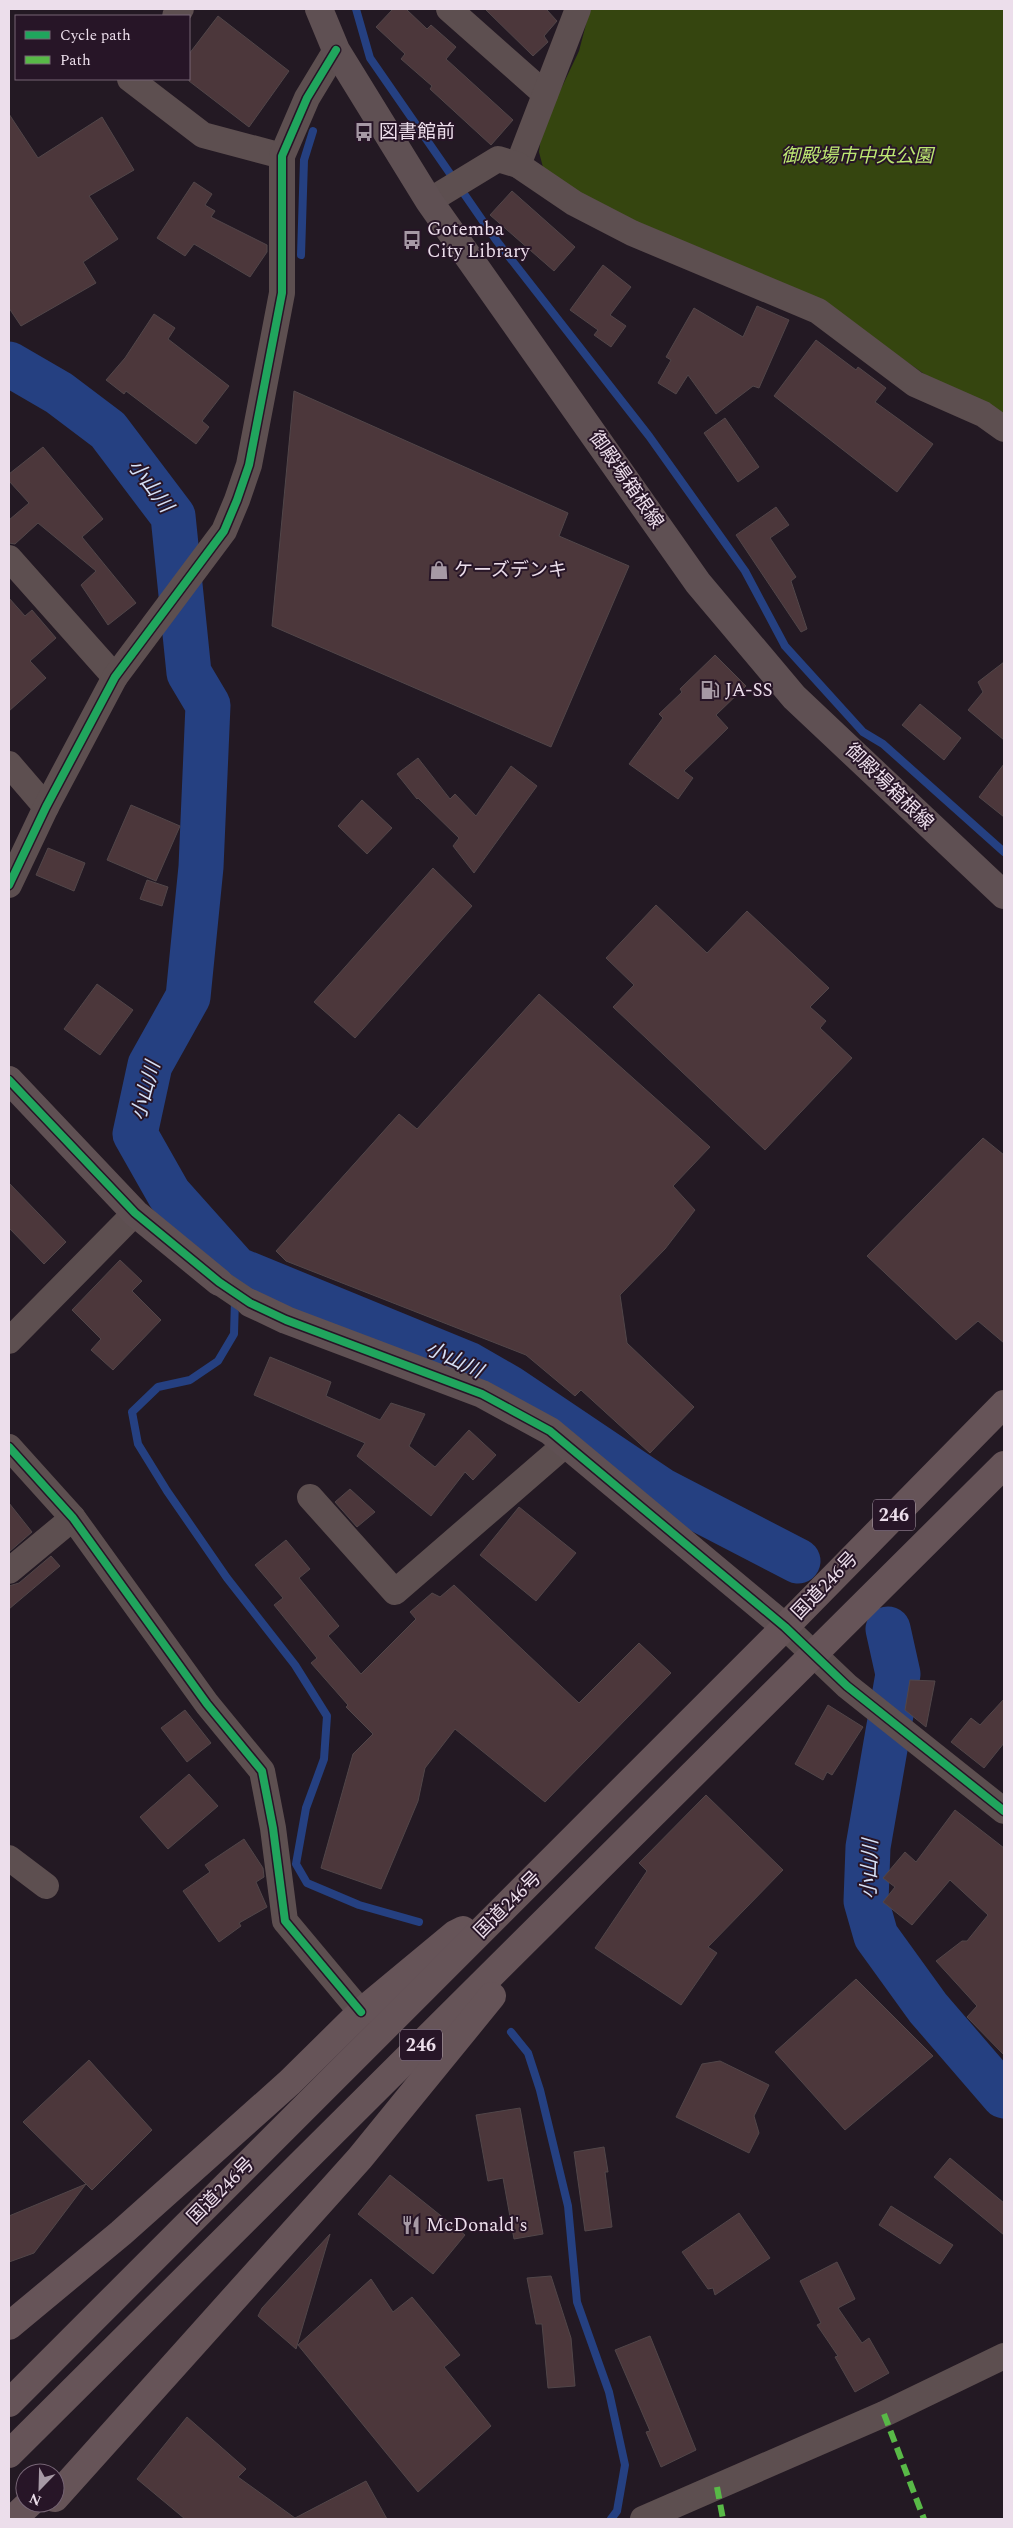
<svg xmlns="http://www.w3.org/2000/svg" width="1013" height="2528" font-family="Spectral,'Noto Sans JP',serif">
	<style>
		.green { fill: #35450f }
		.lines { fill: none; stroke-linecap: round; stroke-linejoin: round }
		.stream { stroke: #254081; stroke-width: 8 }
		.river { stroke: #254081; stroke-width: 45 }
		.building { fill: #4c373b; stroke: #514649 }
		.street { stroke: #5d4f50; stroke-width: 26 }
		.secondary { stroke: #5f5053; stroke-width: 28 }
		.highway { stroke: #665458; stroke-width: 28 }
		.quiet { stroke: #58b947; stroke-width: 6; stroke-dasharray: 12 6; stroke-linecap: butt }
		.cycleway-casing { stroke: #271527; stroke-width: 11 }
		.cycleway { stroke: #20a55d; stroke-width: 8 }
		.labels { text-anchor: middle; dominant-baseline: central; stroke-width: 4; stroke-linejoin: round; paint-order: stroke }
		.shield { fill: #271527; stroke: #b1a2b0; stroke-width: 1 }
		.shield-label { font-size: 18px; font-weight: bold; fill: #ecdeeb }
		.poi-label { font-size: 19px; fill: #ecdeeb; stroke: #271527; text-anchor: start }
		.park-label { font-size: 19px; font-style: italic; fill: #bde873; stroke: #271527 }
		.street-label { font-size: 19px; fill: #ecdeeb; stroke: #271527 }
		.water-label { font-size: 20px; font-style: italic; fill: #d7e2f7; stroke: #271527 }
	</style>
	<rect width="100%" height="100%" fill="#231923"/>
	<g class="green">
		<polygon points="590,9 1004,9 1004,416 927,376 873,338 632,222 545,175 539,152 544,115 560,91 579,51"/>
		<polygon points="9,352 103,447 9,385"/>
	</g>
	<g class="lines">
		<g class="stream">
			<polyline points="356,9 370,58 496,240 649,436 745,571 785,646 863,732 883,744 1004,852"/>
			<polyline points="301,255 304,160 313,131"/>
			<polyline points="235,1288 236,1269"/>
			<polyline points="235,1299 234,1334 218,1361 190,1380 158,1387 132,1412 138,1444 167,1491 227,1578 295,1665 327,1716 324,1759 306,1808 296,1864 307,1883 359,1905 419,1922"/>
			<polyline points="511,2032 528,2053 540,2090 568,2206 577,2302 609,2392 625,2465 617,2511 611,2519"/>
		</g>
		<g class="river">
			<polyline points="9,364 59,393 108,430 173,516 189,673 208,705 201,867 188,997 150,1065 135,1134 169,1194 236,1269 468,1364 508,1387 661,1490 798,1561"/>
			<polyline points="888,1629 898,1674 868,1847 866,1901 876,1936 928,2008 1004,2096"/>
		</g>
	</g>
	<g class="building">
		<polygon points="393,9 406,9 427,29 431,25 456,47 446,59 513,120 491,145 430,89 432,86 401,59 405,54 376,27"/>
		<polygon points="485,9 546,9 557,21 544,36 548,42 533,56"/>
		<polygon points="218,16 289,71 249,127 189,81 189,54"/>
		<polygon points="9,114 38,158 102,117 134,170 89,196 118,239 83,262 96,283 21,326 9,308"/>
		<polygon points="194,182 212,194 205,205 215,211 211,217 267,245 267,252 250,277 194,244 185,256 157,238"/>
		<polygon points="512,191 575,247 554,271 490,215"/>
		<polygon points="603,265 631,287 610,315 626,326 611,347 594,335 598,330 570,310"/>
		<polygon points="757,306 789,320 759,388 753,386 716,414 688,375 676,394 658,383 671,360 666,357 694,308 743,337"/>
		<polygon points="154,314 175,328 168,339 229,386 202,421 209,427 196,444 126,391 124,394 106,380 125,358"/>
		<polygon points="816,340 856,370 858,367 886,388 875,402 933,444 897,492 774,396"/>
		<polygon points="294,391 568,513 559,536 629,566 551,747 272,626"/>
		<polygon points="725,418 759,467 738,482 704,433"/>
		<polygon points="43,447 103,519 82,537 136,603 108,625 81,585 96,571 38,523 15,544 9,543 9,520 29,503 9,481 9,474"/>
		<polygon points="776,507 789,525 770,538 796,577 791,581 807,629 801,632 736,535"/>
		<polygon points="9,598 25,616 32,610 56,638 30,661 46,678 9,711"/>
		<polygon points="715,655 746,686 716,715 728,728 684,771 693,778 678,799 629,764 663,718 659,714 682,692 680,689"/>
		<polygon points="1004,662 1004,740 968,710 983,692 978,682"/>
		<polygon points="920,704 961,738 944,760 902,725"/>
		<polygon points="418,758 450,799 455,794 476,816 511,766 537,786 474,873 453,846 459,838 418,798 417,799 397,774"/>
		<polygon points="1004,764 1004,817 979,797"/>
		<polygon points="362,800 392,828 367,854 338,826"/>
		<polygon points="131,805 180,826 156,881 107,860"/>
		<polygon points="48,848 85,863 74,891 36,875"/>
		<polygon points="433,868 472,906 355,1038 314,1002"/>
		<polygon points="147,880 168,887 162,906 140,899"/>
		<polygon points="656,905 707,953 747,911 829,988 810,1007 826,1021 820,1028 852,1058 765,1150 613,1007 634,985 606,958"/>
		<polygon points="97,984 133,1010 100,1055 64,1029"/>
		<polygon points="539,994 710,1147 673,1186 695,1210 665,1249 620,1295 627,1343 694,1407 650,1453 581,1390 575,1396 526,1355 286,1261 276,1251 399,1114 417,1129"/>
		<polygon points="983,1138 1004,1155 1004,1343 978,1321 956,1340 867,1256"/>
		<polygon points="9,1183 66,1242 44,1264 9,1228"/>
		<polygon points="120,1260 142,1281 132,1291 161,1320 113,1370 91,1350 101,1339 72,1310"/>
		<polygon points="270,1357 331,1382 326,1396 380,1420 391,1403 425,1414 409,1446 435,1467 469,1430 496,1455 473,1480 465,1472 431,1516 357,1456 365,1443 254,1395"/>
		<polygon points="350,1489 375,1512 357,1527 335,1502"/>
		<polygon points="9,1503 32,1532 9,1552"/>
		<polygon points="519,1507 576,1553 536,1601 480,1555"/>
		<polygon points="286,1540 310,1569 299,1578 339,1626 328,1636 361,1674 416,1619 410,1612 432,1593 440,1597 454,1585 579,1703 639,1643 671,1673 545,1802 455,1729 425,1768 418,1801 381,1889 321,1868 353,1754 373,1734 346,1707 348,1705 311,1663 317,1658 274,1605 283,1598 255,1565"/>
		<polygon points="51,1556 60,1566 9,1609 9,1586 19,1583"/>
		<polygon points="910,1680 935,1681 926,1727 905,1710"/>
		<polygon points="1004,1699 1004,1743 984,1768 951,1742 971,1718 980,1725"/>
		<polygon points="828,1705 863,1727 832,1775 827,1772 823,1780 795,1764"/>
		<polygon points="185,1710 211,1743 187,1762 161,1728"/>
		<polygon points="189,1774 218,1806 168,1849 140,1817"/>
		<polygon points="706,1795 783,1870 708,1947 717,1953 681,2005 595,1948 647,1871 639,1863"/>
		<polygon points="955,1810 1004,1848 1004,2055 967,2017 977,2006 936,1961 962,1941 967,1941 988,1915 950,1880 912,1925 883,1902 895,1887 883,1878 905,1852 916,1862"/>
		<polygon points="244,1839 263,1868 264,1877 256,1882 267,1907 239,1923 241,1926 219,1942 183,1891 210,1872 205,1865"/>
		<polygon points="856,1979 933,2056 845,2130 775,2052"/>
		<polygon points="89,2060 152,2130 92,2190 86,2184 34,2253 9,2262 9,2216 86,2184 23,2122"/>
		<polygon points="720,2061 769,2085 754,2116 759,2133 749,2153 676,2117 702,2064"/>
		<polygon points="520,2108 543,2234 514,2239 503,2178 488,2181 476,2115"/>
		<polygon points="604,2147 608,2172 605,2172 612,2227 585,2231 574,2152"/>
		<polygon points="950,2158 1004,2203 1004,2235 934,2177"/>
		<polygon points="390,2175 465,2235 433,2274 358,2214"/>
		<polygon points="891,2206 953,2245 940,2264 879,2225"/>
		<polygon points="739,2213 770,2258 715,2295 713,2288 708,2289 682,2252"/>
		<polygon points="330,2234 296,2349 258,2316 262,2308"/>
		<polygon points="837,2262 855,2299 838,2308 862,2343 869,2338 889,2373 855,2392 835,2357 838,2356 817,2325 821,2323 800,2281"/>
		<polygon points="551,2276 571,2338 575,2386 548,2388 542,2324 536,2324 527,2278"/>
		<polygon points="371,2279 393,2312 412,2297 460,2355 444,2367 491,2426 418,2492 298,2345"/>
		<polygon points="650,2336 696,2450 661,2467 646,2432 650,2431 615,2350"/>
		<polygon points="187,2417 246,2469 238,2477 295,2518 366,2481 387,2519 185,2519 137,2479"/>
	</g>
	<g class="lines">
		<g class="street">
			<polyline points="449,9 545,94"/>
			<polyline points="175,16 181,9"/>
			<polyline points="130,79 203,135 282,156"/>
			<polyline points="518,165 578,9"/>
			<polyline points="429,201 498,159 518,165 574,203 632,233 818,311 915,384 983,414 1004,429"/>
			<polyline points="9,558 115,677"/>
			<polyline points="9,764 46,807"/>
			<polyline points="9,885 46,807 115,677 224,531 237,500 249,465 282,293 282,156 307,98 336,50"/>
			<polyline points="219,1282 250,1303"/>
			<polyline points="9,1341 135,1213"/>
			<polyline points="9,1447 73,1518 207,1704 262,1771 273,1828 285,1921 361,2012"/>
			<polyline points="310,1497 395,1592 566,1444"/>
			<polyline points="9,1571 73,1518"/>
			<polyline points="785,1627 847,1686 1004,1811"/>
			<polyline points="9,1858 46,1886"/>
			<polyline points="643,2519 884,2414 1004,2356"/>
		</g>
		<g class="secondary">
			<polyline points="319,9 336,50 429,201 698,583 794,697 1004,895"/>
			<polyline points="9,1080 135,1213 219,1282"/>
			<polyline points="250,1303 286,1320 482,1394 550,1431 785,1627"/>
		</g>
		<g class="highway">
			<polyline points="9,2326 121,2233 290,2082 361,2012 455,1934 463,1930"/>
			<polyline points="9,2403 785,1627 1004,1404"/>
			<polyline points="9,2454 1004,1465"/>
			<polyline points="55,2498 360,2158 492,1996"/>
			<polyline points="13,2519 30,2503"/>
		</g>
		<g class="quiet">
			<polyline points="884,2414 924,2519"/>
			<polyline points="717,2487 723,2519"/>
		</g>
		<g class="cycleway-casing">
			<g id="cycleway">
				<polyline points="9,885 46,807 115,677 224,531 237,500 249,465 282,293 282,156 307,98 336,50"/>
				<polyline points="9,1080 135,1213 219,1282 250,1303 286,1320 482,1394 550,1431 785,1627 847,1686 1004,1811"/>
				<polyline points="9,1447 73,1518 207,1704 262,1771 273,1828 285,1921 361,2012"/>
			</g>
		</g>
		<use href="#cycleway" class="cycleway"/>
	</g>
	<defs>
		<g id="bus-bare" transform="scale(1.5)"><path d="M-5-6H5V4H4V6H2V4H-2V6H-4V4H-5ZM-3.5-4V0h7V-4ZM-3.5 1.2v1.5H-2V1.2ZM2 1.2v1.5H3.5V1.2Z" fill="#a699a5" stroke="#271527" stroke-width="2.5" paint-order="stroke"/></g>
		<g id="shop-bare" transform="scale(1.5)"><path d="M-5-2.5h2.3a2.7 3.5 0 0 1 5.4 0H5L5.5 6h-11ZM-1.5-2.5h3a1.5 2.3 0 0 0-3 0Z" fill="#a699a5" stroke="#271527" stroke-width="2.5" paint-order="stroke"/></g>
		<g id="fuel-bare" transform="scale(1.5)"><path d="M-5.5-6h7V0h2V4h1.3V-2.5L3-4.5l.8-.8L6-3V5H2.5V1h-1V6h-7ZM-4.2-4.7v3.2H.2V-4.7Z" fill="#a699a5" stroke="#271527" stroke-width="2.5" paint-order="stroke"/></g>
		<g id="restaurant-bare" transform="scale(1.5)"><path d="M-5-6h1v4h1v-4h1v4h1v-4h1v5L-1.5 .5V6h-2V.5L-5-1ZM5-6V6H3V1.5H1.5Q1.5-4 5-6Z" fill="#a699a5" stroke="#271527" stroke-width="2.5" paint-order="stroke"/></g>
	</defs>
	<g fill-rule="evenodd">
		<use href="#bus-bare" x="364" y="132"/>
		<use href="#bus-bare" x="412" y="240"/>
		<use href="#shop-bare" x="439" y="570"/>
		<use href="#fuel-bare" x="710" y="690"/>
		<use href="#restaurant-bare" x="411" y="2225"/>
	</g>
	<g class="labels">
		<g class="shield">
			<rect x="873" y="1499.5" width="42" height="31" rx="4"/>
			<rect x="400" y="2029.5" width="42" height="31" rx="4"/>
		</g>
		<g class="shield-label">
			<text x="894" y="1515">246</text>
			<text x="421" y="2045">246</text>
		</g>
		<g class="poi-label">
			<text x="379" y="132">図書館前</text>
			<text x="427" y="229">Gotemba<tspan x="427" dy="22">City Library</tspan></text>
			<text x="454" y="570">ケーズデンキ</text>
			<text x="725" y="690">JA-SS</text>
			<text x="426" y="2225">McDonald's</text>
		</g>
		<g class="park-label">
			<text x="857" y="156">御殿場市中央公園</text>
		</g>
		<g class="street-label">
			<text transform="translate(626 480) rotate(55)">御殿場箱根線</text>
			<text transform="translate(889 787) rotate(44)">御殿場箱根線</text>
			<text transform="translate(825 1586) rotate(-46)">国道246号</text>
			<text transform="translate(508 1905) rotate(-45)">国道246号</text>
			<text transform="translate(221 2191) rotate(-45)">国道246号</text>
		</g>
		<g class="water-label">
			<text transform="translate(150 486) rotate(53)">小山川</text>
			<text transform="translate(146 1091) rotate(-75)">小山川</text>
			<text transform="translate(454 1360) rotate(25)">小山川</text>
			<text transform="translate(870 1869) rotate(-88)">小山川</text>
		</g>
	</g>
	<rect width="1013" height="2528" fill="none" stroke="#ecdeeb" stroke-width="20"/>
	<rect x="15" y="15" width="175" height="65" fill="#271527" stroke="#766575"/>
	<rect x="25" y="31" width="25" height="8" fill="#20a55d" stroke="#766575"/>
	<text x="60" y="40" font-size="15" fill="#ecdeeb">Cycle path</text>
	<rect x="25" y="56" width="25" height="8" fill="#58b947" stroke="#766575"/>
	<text x="60" y="65" font-size="15" fill="#ecdeeb">Path</text>
	<g transform="translate(40 2488) rotate(203)"><circle r="24" fill="#271527" stroke="#766575"/>
	<path d="M0-4L9 19L0 12L-9 19Z" fill="#a699a5"/>
	<text y="-8" font-size="14" font-weight="bold" text-anchor="middle" fill="#ecdeeb">N</text>
	</g>
</svg>
